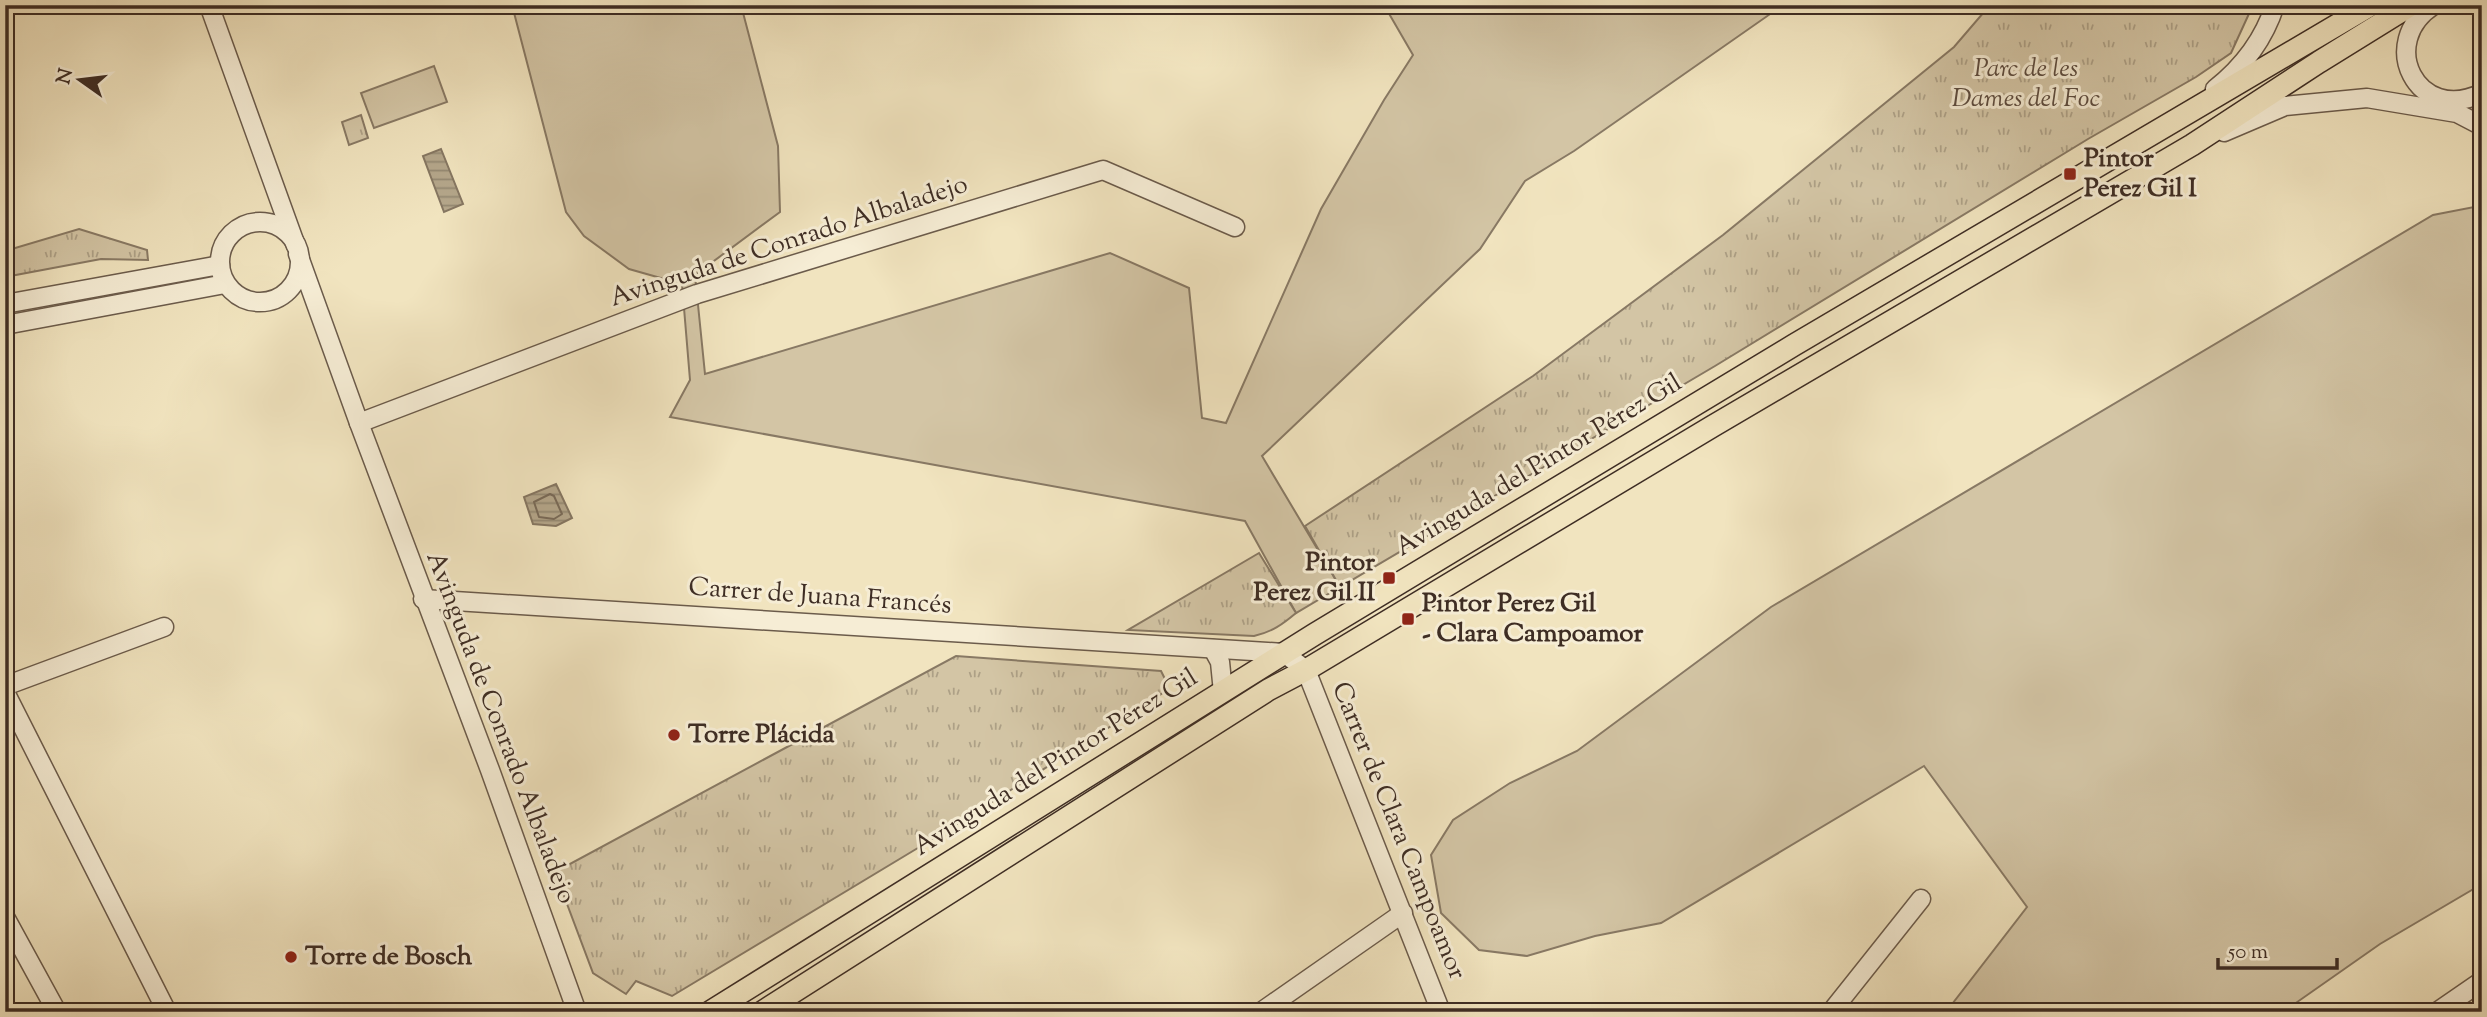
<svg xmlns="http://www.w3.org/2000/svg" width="2487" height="1017" font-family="'Sorts Mill Goudy',serif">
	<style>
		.grass { fill: #d3c5a5; stroke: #887964; stroke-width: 2 }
		.park { fill: url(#park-tufts); stroke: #887964; stroke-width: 2 }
		.water { fill: url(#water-rules); stroke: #857661; stroke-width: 2 }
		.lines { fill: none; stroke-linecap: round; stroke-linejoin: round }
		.shore { stroke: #796a57; stroke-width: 2 }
		.minor-casing { stroke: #6b5b4b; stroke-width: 21 }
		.major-casing { stroke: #3e2d24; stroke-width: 24 }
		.minor { stroke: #f6edd5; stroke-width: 18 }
		.major { stroke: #f1e4bf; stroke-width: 21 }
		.poi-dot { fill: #8f2418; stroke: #f6edd5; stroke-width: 2.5 }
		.labels { text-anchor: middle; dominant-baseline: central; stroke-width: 6; stroke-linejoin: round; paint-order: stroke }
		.park-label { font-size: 26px; font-style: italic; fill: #5c4b3e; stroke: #f6edd5 }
		.poi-label { font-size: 26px; font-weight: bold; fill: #3e2d24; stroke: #f6edd5; text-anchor: start }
		.street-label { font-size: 26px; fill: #3e2d24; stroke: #f6edd5 }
	</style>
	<defs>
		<pattern id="park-tufts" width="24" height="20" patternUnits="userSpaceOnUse" patternTransform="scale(1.75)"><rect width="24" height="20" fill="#d3c5a5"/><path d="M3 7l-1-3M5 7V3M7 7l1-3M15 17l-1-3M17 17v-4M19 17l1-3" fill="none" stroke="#ada086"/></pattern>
		<pattern id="water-rules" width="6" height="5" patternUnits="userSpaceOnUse" patternTransform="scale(1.75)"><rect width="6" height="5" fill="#b4a68a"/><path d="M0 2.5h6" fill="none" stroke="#948871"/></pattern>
	</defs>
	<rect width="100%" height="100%" fill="#f1e4bf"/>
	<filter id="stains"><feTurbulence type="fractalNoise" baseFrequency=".00286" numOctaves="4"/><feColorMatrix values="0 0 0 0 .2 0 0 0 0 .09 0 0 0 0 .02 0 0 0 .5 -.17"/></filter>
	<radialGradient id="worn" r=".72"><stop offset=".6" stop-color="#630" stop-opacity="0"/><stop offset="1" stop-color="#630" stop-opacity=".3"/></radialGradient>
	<g class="grass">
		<polygon points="512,5 741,5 778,146 780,212 695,275 705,374 1110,253 1189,288 1202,418 1226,423 1321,209 1384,100 1413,55 1384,5 1783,5 1574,151 1525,181 1480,249 1262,456 1340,587 1296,613 1245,521 670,417 690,380 682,284 629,269 584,236 566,212"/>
		<polygon points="434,66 447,102 374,128 361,93"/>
		<polygon points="2474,207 2482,213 2482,884 2380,944 2283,1012 1946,1012 2027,907 1924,766 1661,923 1595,936 1527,956 1479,950 1441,913 1431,855 1453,820 1510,783 1577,751 1771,607 2433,215"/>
	</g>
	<g class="park">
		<polygon points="1990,5 2253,5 2231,53 2196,77 2088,139 1715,366 1340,587 1305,526 1533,376 1723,235 1954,47"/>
		<polygon points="361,115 368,138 349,145 342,122"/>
		<polygon points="79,229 147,250 148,260 101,259 5,277 5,251"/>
		<path d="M1259,553L1296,613C1283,624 1272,632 1254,636L1128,630Z"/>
		<polygon points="956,656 1161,671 1166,681 1166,691 956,825 672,996 636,981 626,994 593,973 555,872"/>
	</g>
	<g class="water">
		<polygon points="441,149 463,204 444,212 423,156"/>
		<polygon points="556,484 572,518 556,526 533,524 524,497"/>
	</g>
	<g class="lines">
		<polygon class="shore" points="550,494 554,496 562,514 554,519 539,517 534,502"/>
		<g class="minor-casing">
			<g id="minor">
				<polyline points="209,5 296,246"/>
				<path d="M2434,5C2376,42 2417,125 2482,93"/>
				<path d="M2215,89C2243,67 2264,39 2275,5"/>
				<polyline points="2224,132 2285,106 2367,98 2457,113 2482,126"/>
				<circle cx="260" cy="262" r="40"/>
				<polyline points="298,254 359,423 490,770 577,1012"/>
				<polyline points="5,304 220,265"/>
				<polyline points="5,325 225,284"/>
				<polyline points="359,423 697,294 1103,170 1235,227"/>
				<polyline points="423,599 1284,653 1306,670 1441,1012"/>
				<polyline points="1213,649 1220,662 1223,692"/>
				<polyline points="5,686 164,627"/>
				<polyline points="5,692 167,1012"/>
				<polyline points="5,917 57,1012"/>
				<polyline points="1261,1012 1403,913"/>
				<polyline points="1831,1012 1921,899"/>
				<polyline points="2437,1012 2482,981"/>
			</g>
		</g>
		<g class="major-casing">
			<g id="major">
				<polyline points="710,1012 1315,634 1794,345 2371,5"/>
				<polyline points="762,1012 1268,690 1306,670 1713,426 2192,145 2319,62 2411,5"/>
			</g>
		</g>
		<use href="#minor" class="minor"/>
		<use href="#major" class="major"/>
	</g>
	<g class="poi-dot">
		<rect x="2063" y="167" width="14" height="14" rx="3.5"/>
		<rect x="1382" y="571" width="14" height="14" rx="3.5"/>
		<rect x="1401" y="612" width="14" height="14" rx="3.5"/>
		<circle cx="674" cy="735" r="7"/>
		<circle cx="291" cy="957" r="7"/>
	</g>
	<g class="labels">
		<g class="park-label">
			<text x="2026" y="69">Parc de les<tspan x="2026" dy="30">Dames del Foc</tspan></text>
		</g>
		<g class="poi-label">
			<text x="2084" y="159">Pintor<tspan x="2084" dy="30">Perez Gil I</tspan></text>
			<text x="1375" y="563" text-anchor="end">Pintor<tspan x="1375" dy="30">Perez Gil II</tspan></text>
			<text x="1422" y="604">Pintor Perez Gil<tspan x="1422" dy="30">- Clara Campoamor</tspan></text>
			<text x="688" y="735">Torre Plácida</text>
			<text x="305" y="957">Torre de Bosch</text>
		</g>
		<g class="street-label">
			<text transform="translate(789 242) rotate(-18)">Avinguda de Conrado Albaladejo</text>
			<text transform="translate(1539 466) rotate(-31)">Avinguda del Pintor Pérez Gil</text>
			<text transform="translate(820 597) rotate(4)">Carrer de Juana Francés</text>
			<text transform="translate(500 728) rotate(69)">Avinguda de Conrado Albaladejo</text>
			<text transform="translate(1056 763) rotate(-32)">Avinguda del Pintor Pérez Gil</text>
			<text transform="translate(1398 831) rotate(68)">Carrer de Clara Campoamor</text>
		</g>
	</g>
	<rect width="2487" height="1017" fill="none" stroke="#f1e4bf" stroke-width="28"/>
	<rect x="7" y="7" width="2473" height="1003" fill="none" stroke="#3e2d24" stroke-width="3.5"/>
	<rect x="14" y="14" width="2459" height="989" fill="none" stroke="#3e2d24" stroke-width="2"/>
	<g transform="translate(80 80) rotate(284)" stroke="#f6edd5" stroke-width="5" paint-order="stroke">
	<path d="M0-5L12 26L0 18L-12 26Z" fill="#3e2d24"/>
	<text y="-10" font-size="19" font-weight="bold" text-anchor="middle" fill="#3e2d24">N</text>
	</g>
	<path d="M2218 958v10h119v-10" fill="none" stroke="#3e2d24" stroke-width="3.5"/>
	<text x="2228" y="958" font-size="21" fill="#3e2d24" stroke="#f6edd5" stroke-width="5" paint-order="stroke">50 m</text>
	<rect width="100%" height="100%" filter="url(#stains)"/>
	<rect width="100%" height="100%" fill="url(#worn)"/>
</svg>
